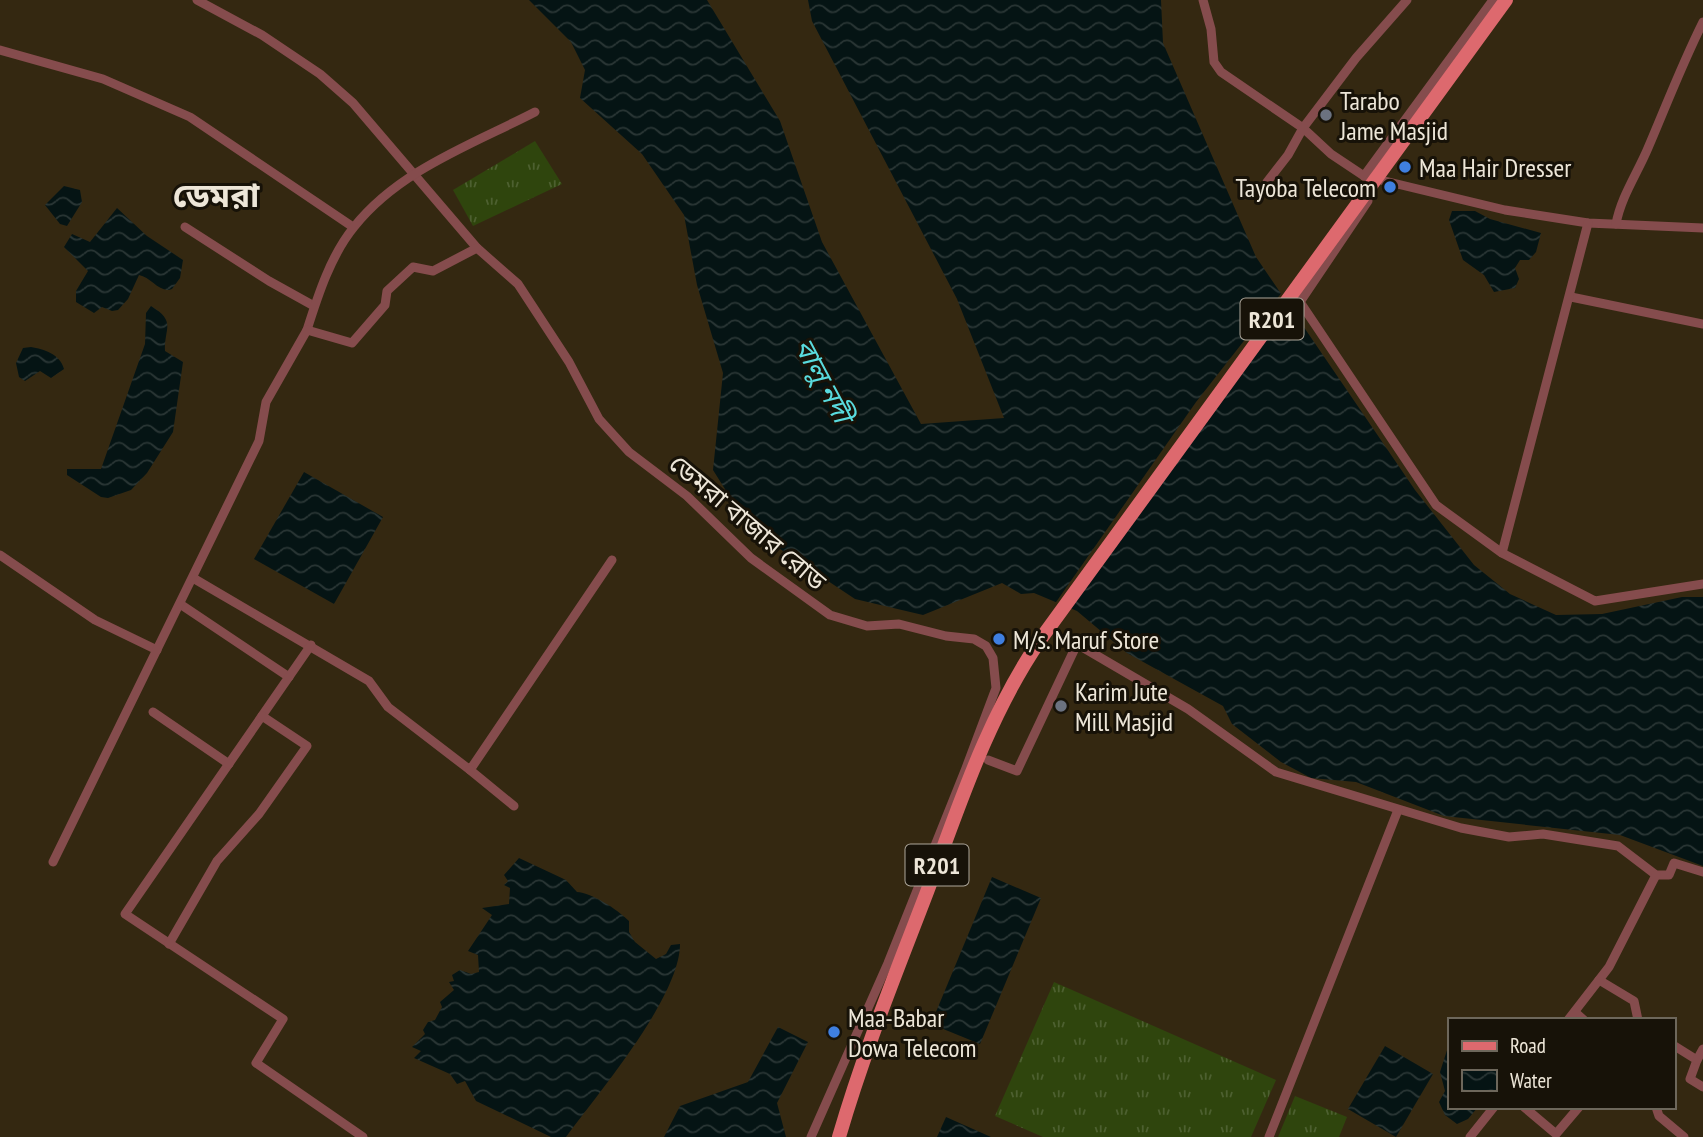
<svg xmlns="http://www.w3.org/2000/svg" width="1703" height="1137" font-family="'PT Sans Narrow','Noto Sans Bengali',sans-serif">
	<style>
		.grass { fill: url(#grass-tufts) }
		.water { fill: url(#water-waves) }
		.pier { fill: #342811 }
		.lines { fill: none; stroke-linecap: round; stroke-linejoin: round }
		.minor { stroke: #854c4d; stroke-width: 9 }
		.primary { stroke: #dd696e; stroke-width: 14 }
		.primary-bridge { stroke: #dd696e; stroke-width: 14 }
		.worship-dot { fill: #6b7280; stroke: #171208; stroke-width: 2.5 }
		.shop-dot { fill: #3f7fe0; stroke: #171208; stroke-width: 2.5 }
		.labels { text-anchor: middle; dominant-baseline: central; stroke-width: 6; stroke-linejoin: round; paint-order: stroke }
		.shield { fill: #171208; stroke: #ada69a; stroke-width: 2 }
		.shield-label { font-size: 24px; font-weight: bold; fill: #ede6d8 }
		.poi-label { font-size: 26px; fill: #ede6d8; stroke: #171208; text-anchor: start }
		.street-label { font-size: 26px; fill: #ede6d8; stroke: #171208 }
		.water-label { font-size: 28px; font-style: italic; fill: #59dbde; stroke: #171208 }
		.district-label { font-size: 33px; font-weight: bold; fill: #ede6d8; stroke: #171208 }
	</style>
	<defs>
		<pattern id="grass-tufts" width="24" height="20" patternUnits="userSpaceOnUse" patternTransform="scale(1.75)"><rect width="24" height="20" fill="#2f450d"/><path d="M3 7l-1-3M5 7V3M7 7l1-3M15 17l-1-3M17 17v-4M19 17l1-3" fill="none" stroke="#4d6030"/></pattern>
		<pattern id="water-waves" width="16" height="10" patternUnits="userSpaceOnUse" patternTransform="scale(1.75)"><rect width="16" height="10" fill="#051414"/><path d="M0 5q4-4 8 0t8 0" fill="none" stroke="#2a3635"/></pattern>
	</defs>
	<rect width="100%" height="100%" fill="#342811"/>
	<g class="grass">
		<polygon points="535,141 562,184 473,226 453,190"/>
		<polygon points="1054,982 1276,1080 1251,1137 1043,1137 995,1116"/>
		<polygon points="1295,1096 1347,1117 1339,1137 1278,1137"/>
	</g>
	<g class="water">
		<polygon points="529,0 707,0 780,121 822,242 921,424 1004,418 957,299 812,21 808,0 1161,0 1163,43 1256,257 1415,490 1474,565 1510,594 1556,615 1602,614 1682,597 1703,597 1703,866 1620,835 1444,816 1356,782 1311,778 1281,762 1232,724 1223,706 1127,653 1077,611 1034,593 1021,594 1002,583 923,615 855,599 750,529 713,470 723,373 697,285 684,215 642,154 580,98 585,70 571,42"/>
		<polygon points="64,186 80,190 82,202 67,226 60,224 45,205"/>
		<path d="M117,208L147,236L183,260L180,278L172,289C160,294 151,277 139,275L128,299L118,310L112,311L102,307L94,313L76,302V291L88,271L64,247L72,234L90,242Z"/>
		<polygon points="1452,211 1475,211 1490,219 1541,233 1536,252 1529,260 1520,260 1515,268 1519,279 1515,288 1494,292 1484,275 1463,260 1449,220"/>
		<path d="M151,306C177,322 164,328 165,351L183,362L173,432L147,473L131,490L108,498L101,497L67,475V469H101L145,344L146,313Z"/>
		<path d="M31,347C44,349 60,354 64,369L51,378L40,371L25,381L19,377L16,363L23,348Z"/>
		<polygon points="304,472 383,517 334,604 254,559"/>
		<path d="M519,858L566,880L577,892C592,893 617,909 629,921V932L635,942L656,959L666,954L671,945L680,944C680,997 599,1092 566,1137H551L476,1101L465,1081L457,1084L450,1074L414,1058L421,1051L412,1047L425,1034L423,1030L428,1022L435,1020L442,1007L440,1002L454,990L449,982L454,981L452,975L460,970L471,974L479,972L478,955L468,951L492,915L482,908L509,904L510,888L504,885L508,881L504,875Z"/>
		<polygon points="992,877 1041,898 980,1044 931,1024"/>
		<polygon points="778,1027 808,1042 777,1103 786,1137 664,1137 680,1106 748,1082"/>
		<polygon points="1449,1044 1449,1107 1478,1107 1468,1119 1457,1124 1445,1115 1439,1102 1445,1091 1440,1072"/>
		<polygon points="1385,1046 1433,1074 1396,1137 1348,1109"/>
		<polygon points="946,1117 991,1137 937,1137"/>
	</g>
	<polygon class="pier" points="1283,291 1291,302 1066,610 1054,605 1196,402"/>
	<g class="lines">
		<g class="minor">
			<polyline points="197,0 262,35 320,74 353,103 477,248 518,284 569,362 599,419 629,452 687,496 751,558 830,615 867,626 899,624 946,636 974,639 986,646 993,658 996,688 966,768 888,963 811,1137"/>
			<polyline points="1203,0 1211,29 1214,62 1221,72 1303,128 1331,154 1364,176 1505,210 1588,223 1703,228"/>
			<polyline points="0,50 103,79 190,117 353,227"/>
			<polyline points="1364,176 1493,0"/>
			<polyline points="1267,182 1288,155 1303,128 1356,58 1407,0"/>
			<polyline points="1368,201 1300,302 1436,505 1502,553 1595,601 1703,584"/>
			<path d="M1616,224C1621,197 1637,174 1648,148C1666,106 1682,64 1703,22"/>
			<polyline points="185,227 269,281 314,306"/>
			<polyline points="1571,297 1703,324"/>
			<path d="M307,330C318,295 331,255 354,227C399,170 473,144 535,112"/>
			<polyline points="1502,553 1588,223"/>
			<polyline points="0,555 95,620 157,650"/>
			<polyline points="193,578 369,681 388,707 470,770 612,560"/>
			<polyline points="180,604 289,677"/>
			<polyline points="311,645 125,914 283,1019 256,1063 363,1137"/>
			<polyline points="153,712 229,764"/>
			<polyline points="988,760 1017,771 1077,644 1188,709 1276,772 1461,828 1509,837 1543,834 1618,846 1656,875 1669,875 1674,863 1703,872"/>
			<polyline points="470,770 514,806"/>
			<polyline points="53,862 259,441 266,402 307,330 352,343 385,305 387,291 413,267 433,271 477,248"/>
			<polyline points="169,944 217,861 259,814 307,746 262,716"/>
			<polyline points="1599,980 1634,1001 1638,1020"/>
			<polyline points="1575,1012 1584,1020"/>
			<polyline points="1568,1020 1609,967 1656,875"/>
			<polyline points="1673,1045 1697,1060 1690,1079 1703,1087"/>
			<polyline points="1697,1060 1703,1049"/>
			<polyline points="1524,1107 1556,1134 1579,1107"/>
			<polyline points="1656,1107 1659,1116 1684,1137"/>
			<polyline points="1269,1137 1398,810"/>
			<polyline points="1470,1137 1494,1107"/>
		</g>
		<path class="primary" d="M839,1137C863,1054 896,973 927,892C959,806 988,716 1040,640"/>
		<polyline class="primary-bridge" points="1040,640 1506,0"/>
	</g>
	<g class="worship-dot">
		<circle cx="1326" cy="115" r="7"/>
		<circle cx="1061" cy="706" r="7"/>
	</g>
	<g class="shop-dot">
		<circle cx="1405" cy="167" r="7"/>
		<circle cx="1390" cy="187" r="7"/>
		<circle cx="999" cy="639" r="7"/>
		<circle cx="834" cy="1032" r="7"/>
	</g>
	<g class="labels">
		<g class="shield">
			<rect x="1240.5" y="298.5" width="63" height="41" rx="5"/>
			<rect x="905.5" y="844.5" width="63" height="41" rx="5"/>
		</g>
		<g class="shield-label">
			<text x="1272" y="319">R201</text>
			<text x="937" y="865">R201</text>
		</g>
		<g class="poi-label">
			<text x="1340" y="100">Tarabo<tspan x="1340" dy="30">Jame Masjid</tspan></text>
			<text x="1419" y="167">Maa Hair Dresser</text>
			<text x="1376" y="187" text-anchor="end">Tayoba Telecom</text>
			<text x="1013" y="639">M/s. Maruf Store</text>
			<text x="1075" y="691">Karim Jute<tspan x="1075" dy="30">Mill Masjid</tspan></text>
			<text x="848" y="1017">Maa-Babar<tspan x="848" dy="30">Dowa Telecom</tspan></text>
		</g>
		<g class="street-label">
			<text transform="translate(748 522) rotate(40)">ডেমরা বাজার রোড</text>
		</g>
		<g class="water-label">
			<text transform="translate(824 380) rotate(62)">বালু নদী</text>
		</g>
		<g class="district-label">
			<text x="216" y="194">ডেমরা</text>
		</g>
	</g>
	<rect x="1448" y="1018" width="228" height="91" fill="#171208" stroke="#6d675b" stroke-width="2"/>
	<rect x="1462" y="1041" width="35" height="10" fill="#dd696e" stroke="#6d675b" stroke-width="2"/>
	<text x="1510" y="1053" font-size="21" fill="#ede6d8">Road</text>
	<rect x="1462" y="1070" width="35" height="21" fill="url(#water-waves)" stroke="#6d675b" stroke-width="2"/>
	<text x="1510" y="1088" font-size="21" fill="#ede6d8">Water</text>
</svg>
